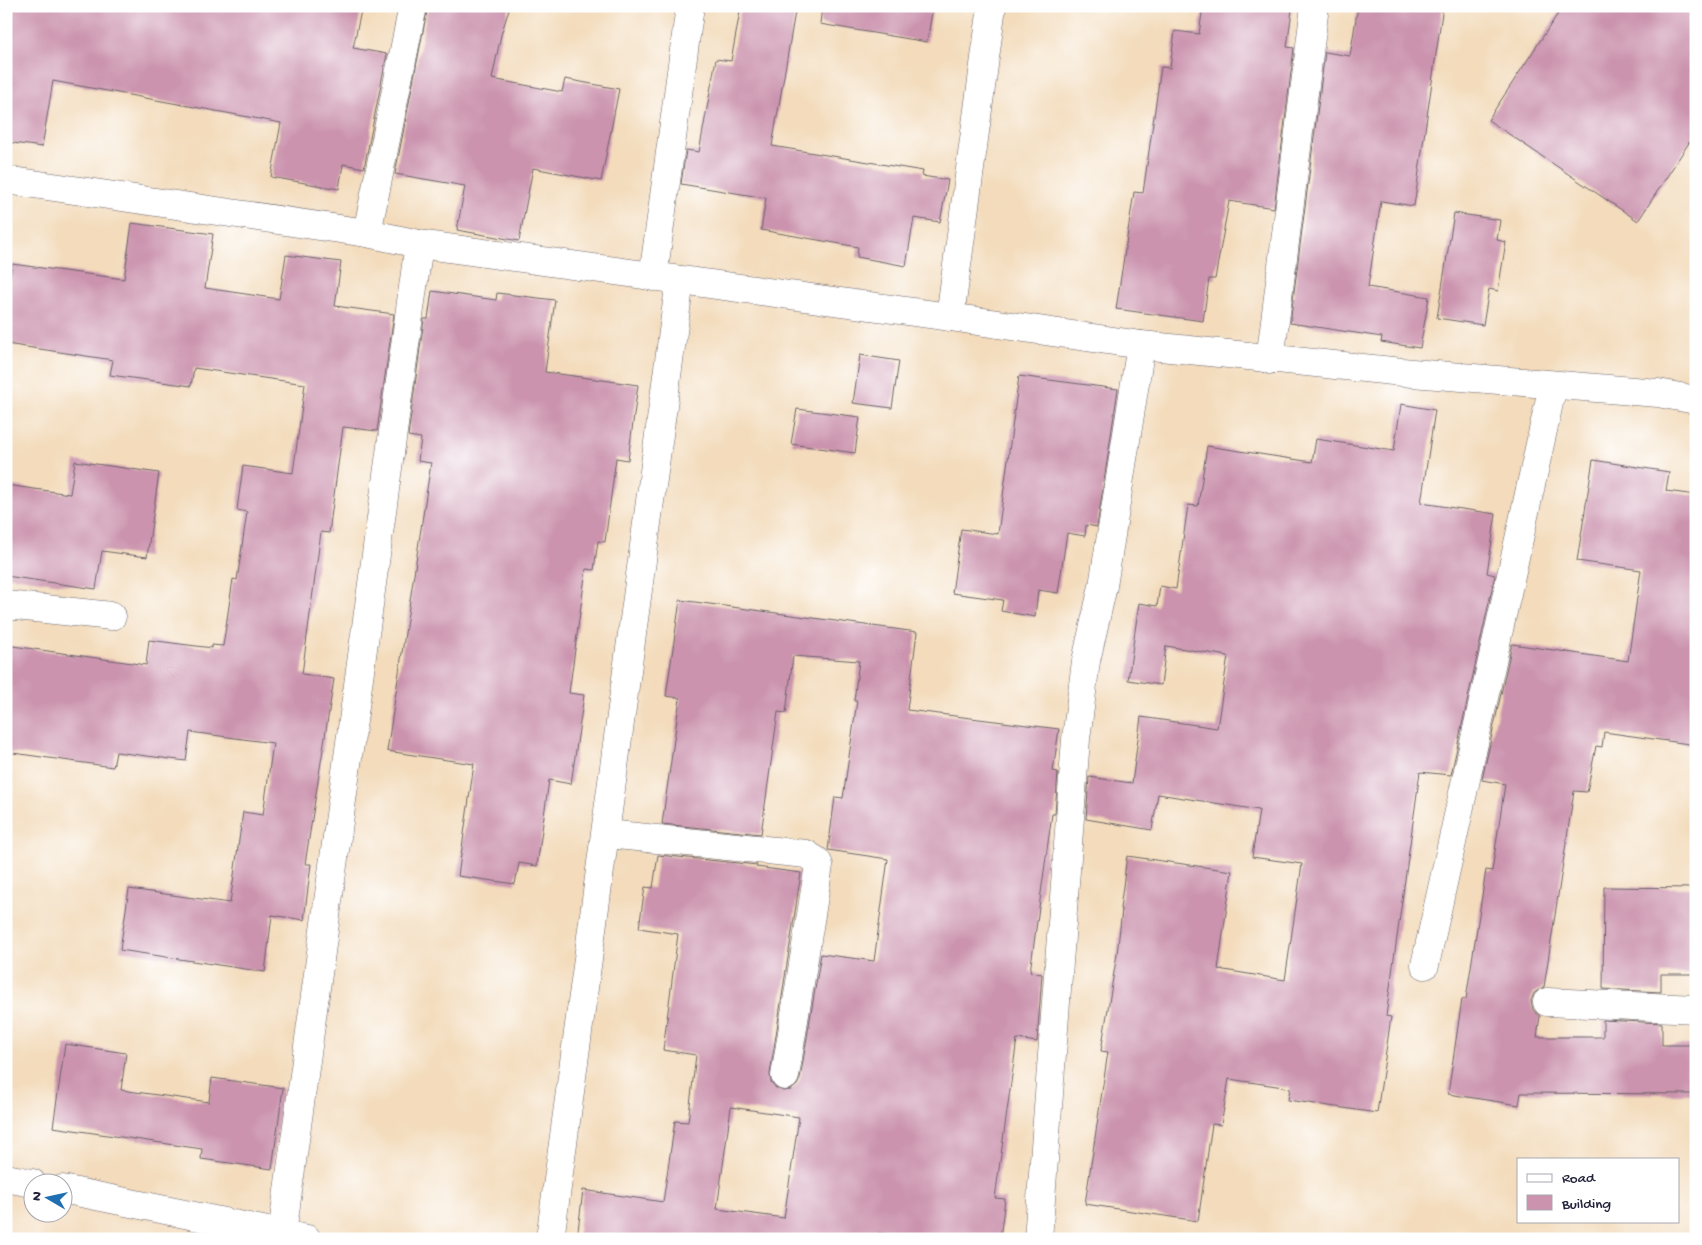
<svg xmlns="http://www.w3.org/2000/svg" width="1702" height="1245" font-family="'Gochi Hand',sans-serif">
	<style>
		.building { fill: #cb93ad; fill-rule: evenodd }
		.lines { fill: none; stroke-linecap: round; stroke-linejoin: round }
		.street-casing { stroke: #6b6368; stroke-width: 29 }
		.street { stroke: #fff; stroke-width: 28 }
	</style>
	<rect width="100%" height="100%" fill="#fff"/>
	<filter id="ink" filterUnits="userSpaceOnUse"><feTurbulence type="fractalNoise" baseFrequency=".02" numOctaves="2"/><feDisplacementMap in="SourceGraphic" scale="10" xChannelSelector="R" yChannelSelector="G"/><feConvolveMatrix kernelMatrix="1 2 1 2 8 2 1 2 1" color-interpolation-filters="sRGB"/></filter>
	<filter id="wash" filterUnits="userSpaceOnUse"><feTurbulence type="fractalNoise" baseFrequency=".0096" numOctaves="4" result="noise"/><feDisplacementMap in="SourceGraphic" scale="20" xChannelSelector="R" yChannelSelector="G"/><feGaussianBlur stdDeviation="1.12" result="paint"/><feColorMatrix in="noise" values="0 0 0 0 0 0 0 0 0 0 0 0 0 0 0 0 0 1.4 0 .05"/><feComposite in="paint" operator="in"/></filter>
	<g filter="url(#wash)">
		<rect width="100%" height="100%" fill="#f3dbbb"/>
		<g id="blocks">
			<g class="building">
				<polygon points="6,6 362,6 353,48 387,54 364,168 343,164 339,189 271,177 281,123 53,81 42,147 6,142"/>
				<polygon points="428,6 510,6 501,35 492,79 562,92 565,79 619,89 601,181 533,168 519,241 457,230 465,186 395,174"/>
				<polygon points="741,6 796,6 772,146 923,171 922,176 948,180 940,222 914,218 906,266 857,257 858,247 761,230 766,198 681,184 686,150 699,152 716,59 731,61"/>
				<polygon points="822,6 933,6 927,42 820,24"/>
				<polygon points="1203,6 1268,6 1292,10 1287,47 1294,48 1274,208 1229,201 1215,279 1209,279 1203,321 1116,309 1134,192 1143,193 1161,67 1170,68 1175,31 1199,34"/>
				<polygon points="1358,6 1443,6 1414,206 1381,201 1368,287 1429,297 1420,348 1381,342 1382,337 1290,323 1325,52 1350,56"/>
				<polygon points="1563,6 1696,6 1696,132 1638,221 1488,120"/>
				<polygon points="1454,213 1500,220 1497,240 1506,242 1498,291 1489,289 1483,325 1437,318"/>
				<polygon points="132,223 213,234 205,288 279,299 286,255 341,262 335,306 394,314 377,431 343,427 329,533 321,532 302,674 334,679 305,864 311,864 304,920 272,915 265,972 120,950 129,889 230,903 243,812 263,815 273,743 190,732 186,761 116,752 113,767 6,752 6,645 146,665 149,640 212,648 212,645 223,646 233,579 237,580 247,512 237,510 243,466 293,473 305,384 194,368 191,386 110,375 113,360 6,344 6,305 12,264 124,279"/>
				<polygon points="432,291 496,300 497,293 555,300 545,372 638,385 628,460 616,458 605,542 598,541 594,570 586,569 569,693 584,695 571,784 549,780 537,866 519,863 515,884 458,876 474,764 387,751 431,463 418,461 421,438 408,436 424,319 428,319"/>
				<polygon points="860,355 899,361 892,408 853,403"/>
				<polygon points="1019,376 1118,389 1097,527 1086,525 1085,536 1067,533 1058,593 1038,590 1035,617 1001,611 1003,600 952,593 961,529 998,534"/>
				<polygon points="1401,404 1435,410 1421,503 1496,514 1487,573 1495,575 1451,775 1420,772 1386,1016 1391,1017 1377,1113 1288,1100 1290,1088 1229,1079 1221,1125 1212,1124 1198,1221 1085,1204 1108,1052 1101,1051 1117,954 1122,910 1120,909 1127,856 1232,871 1218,969 1285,980 1302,864 1252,857 1259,810 1158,794 1152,830 1086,819 1089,777 1132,783 1141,717 1217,728 1228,656 1166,646 1161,685 1128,680 1139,603 1157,606 1160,586 1176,589 1188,505 1198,506 1207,446 1312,462 1316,439 1394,451"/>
				<polygon points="797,409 860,417 855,453 791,444"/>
				<polygon points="1593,460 1669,472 1666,491 1696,495 1696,745 1604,732 1602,747 1596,746 1587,792 1574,791 1544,987 1534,993 1531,1001 1533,1010 1540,1016 1537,1037 1603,1037 1603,1020 1662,1023 1662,1045 1696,1045 1696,1094 1521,1093 1519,1105 1448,1094 1462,999 1466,999 1486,870 1492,871 1505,784 1482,780 1512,644 1628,661 1641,570 1577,561"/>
				<polygon points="75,461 159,473 147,557 102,551 96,589 6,576 6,485 70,494"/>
				<path d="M680,600L917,632L907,710L1059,729L1053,771L1058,772L1055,814H1052L1030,972L1042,974L1037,1042L1017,1039L995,1198L1005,1199L1000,1239H917L879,1233L878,1239H577L583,1190L663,1202L675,1121L688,1122L696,1055L663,1050L678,934L639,928L645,887L653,888L658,855L757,865L756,867L801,873L770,1074L771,1082L776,1088L783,1091L791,1090L797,1085L800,1079L821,954L874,961L888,859L828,850L835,797L843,798L857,701H854L859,661L793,656L786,713L778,712L761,834L662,824L680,698L666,696ZM731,1107L799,1117L784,1218L717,1209Z"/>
				<polygon points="1604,887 1696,888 1696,974 1661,974 1661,992 1603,989"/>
				<polygon points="65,1044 126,1053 121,1090 209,1102 212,1078 283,1088 272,1169 201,1159 202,1149 53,1127"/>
			</g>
		</g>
	</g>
	<g filter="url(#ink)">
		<use href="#blocks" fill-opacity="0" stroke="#6b6368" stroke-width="1"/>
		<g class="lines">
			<g class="street-casing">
				<g id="street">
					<polyline points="6,180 367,233 419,244 950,317 1141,345 1412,373 1658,393 1696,400"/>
					<polyline points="367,233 413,6"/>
					<polyline points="653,277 690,6"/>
					<polyline points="950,317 992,6"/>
					<polyline points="1270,360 1315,6"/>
					<polyline points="6,605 112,616"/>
					<polyline points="607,834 806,854 817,861 819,865 785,1076"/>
					<polyline points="1425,965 1553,385"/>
					<polyline points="1547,1002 1696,1009"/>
					<polyline points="6,1178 32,1183"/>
					<polyline points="62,1189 307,1239"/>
					<polyline points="282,1234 419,244"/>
					<polyline points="550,1239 680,280"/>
					<polyline points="1038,1239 1076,739 1086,661 1103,586 1141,345"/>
				</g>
			</g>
			<use href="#street" class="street"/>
		</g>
	</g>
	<rect width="1702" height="1245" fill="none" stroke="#fff" stroke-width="25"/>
	<rect x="1517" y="1158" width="162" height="65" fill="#ffffff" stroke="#a7a7b1"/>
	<rect x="1527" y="1174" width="25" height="8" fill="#ffffff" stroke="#a7a7b1"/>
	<text x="1562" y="1182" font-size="15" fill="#22223b">Road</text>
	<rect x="1527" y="1195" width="25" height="15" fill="#cb93ad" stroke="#a7a7b1"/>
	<text x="1562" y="1208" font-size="15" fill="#22223b">Building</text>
	<g transform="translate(48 1198) rotate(279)"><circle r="24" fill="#ffffff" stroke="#a7a7b1"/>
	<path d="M0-4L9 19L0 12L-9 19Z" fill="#1f6fb2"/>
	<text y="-8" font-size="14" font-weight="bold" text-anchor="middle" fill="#22223b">N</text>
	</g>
</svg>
